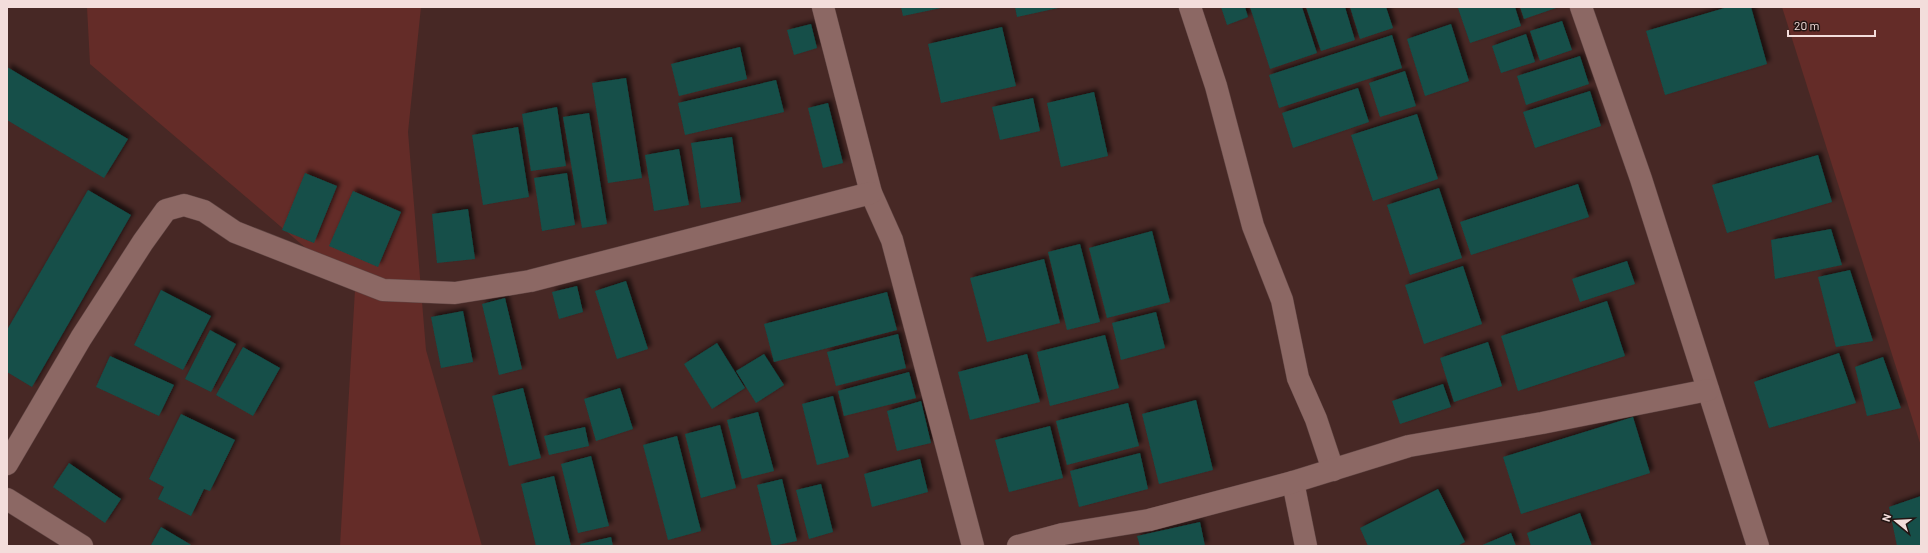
<svg xmlns="http://www.w3.org/2000/svg" width="1928" height="553" font-family="Barlow,sans-serif">
	<style>
		.green { fill: #642c28 }
		.building { fill: #13504a; filter: url(#shadow) }
		.lines { fill: none; stroke-linecap: round; stroke-linejoin: round }
		.street-casing { stroke: #604543; stroke-width: 23 }
		.street { stroke: #8c6864; stroke-width: 22 }
	</style>
	<defs>
		<filter id="shadow"><feDropShadow dx="3.5" dy="-3.5" stdDeviation="2" flood-color="#0009"/></filter>
	</defs>
	<rect width="100%" height="100%" fill="#472825"/>
	<g class="green">
		<polygon points="87,7 421,7 408,132 426,350 482,546 340,546 355,290 90,64"/>
		<polygon points="1782,7 1921,7 1921,446"/>
	</g>
	<g class="building">
		<polygon points="901,7 941,7 941,8 903,16"/>
		<polygon points="1015,7 1058,7 1058,8 1017,17"/>
		<polygon points="1221,7 1245,7 1248,17 1227,25"/>
		<polygon points="1250,7 1302,7 1317,53 1270,69"/>
		<polygon points="1306,7 1345,7 1355,40 1321,51"/>
		<polygon points="1350,7 1386,7 1393,28 1360,39"/>
		<polygon points="1461,7 1515,7 1521,26 1470,43 1458,8"/>
		<polygon points="1520,7 1555,7 1556,8 1524,19"/>
		<polygon points="1728,7 1751,7 1767,64 1665,95 1646,31"/>
		<polygon points="1562,21 1572,50 1540,61 1530,31"/>
		<polygon points="811,24 817,48 794,55 787,30"/>
		<polygon points="1451,24 1469,81 1425,96 1407,39"/>
		<polygon points="1002,27 1016,86 941,103 928,44"/>
		<polygon points="1526,34 1535,62 1501,73 1492,46"/>
		<polygon points="1392,35 1402,68 1279,108 1269,75"/>
		<polygon points="740,47 747,79 679,96 671,64"/>
		<polygon points="1580,56 1589,84 1526,105 1517,76"/>
		<polygon points="7,67 128,139 104,178 7,120"/>
		<polygon points="1405,71 1416,106 1380,117 1369,83"/>
		<polygon points="626,78 642,178 608,183 592,83"/>
		<polygon points="776,80 784,112 685,135 678,103"/>
		<polygon points="1358,88 1369,122 1293,148 1282,113"/>
		<polygon points="1590,91 1601,126 1535,148 1523,112"/>
		<polygon points="1094,92 1108,156 1061,167 1047,103"/>
		<polygon points="1033,98 1040,131 1000,140 992,107"/>
		<polygon points="828,103 843,163 823,168 808,108"/>
		<polygon points="557,107 566,166 531,171 522,114"/>
		<polygon points="589,113 607,224 582,228 563,117"/>
		<polygon points="1417,114 1438,179 1373,201 1351,135"/>
		<polygon points="518,127 529,197 483,205 472,135"/>
		<polygon points="732,137 741,202 701,208 691,143"/>
		<polygon points="679,149 689,205 654,211 645,155"/>
		<polygon points="1818,155 1832,202 1727,233 1712,185"/>
		<polygon points="305,173 337,186 314,243 282,230"/>
		<polygon points="567,173 575,225 542,231 534,178"/>
		<polygon points="1578,184 1589,217 1471,255 1460,222"/>
		<polygon points="1439,188 1462,258 1410,275 1387,205"/>
		<polygon points="88,190 131,215 32,387 7,372 7,330"/>
		<polygon points="353,191 401,212 378,267 329,246"/>
		<polygon points="468,209 475,259 437,263 432,214"/>
		<polygon points="1831,229 1842,265 1775,279 1771,240"/>
		<polygon points="1152,231 1170,302 1107,318 1089,248"/>
		<polygon points="1080,244 1100,322 1067,330 1048,252"/>
		<polygon points="1044,259 1060,323 987,342 970,278"/>
		<polygon points="1627,261 1635,284 1580,302 1572,279"/>
		<polygon points="1463,266 1482,324 1424,344 1405,285"/>
		<polygon points="1850,270 1873,341 1836,347 1818,277"/>
		<polygon points="626,281 648,349 617,359 595,291"/>
		<polygon points="577,286 583,312 559,319 552,292"/>
		<polygon points="161,290 211,316 183,370 134,345"/>
		<polygon points="887,292 897,330 774,362 764,324"/>
		<polygon points="505,298 522,369 499,375 482,304"/>
		<polygon points="1607,301 1625,356 1518,391 1501,336"/>
		<polygon points="463,311 473,362 441,368 431,317"/>
		<polygon points="1156,312 1165,348 1121,360 1112,323"/>
		<polygon points="210,330 236,344 211,392 185,379"/>
		<polygon points="898,334 906,368 836,386 827,352"/>
		<polygon points="1105,335 1119,388 1050,406 1037,352"/>
		<polygon points="1488,342 1502,386 1454,402 1440,358"/>
		<polygon points="717,343 745,388 712,409 684,364"/>
		<polygon points="243,347 280,368 253,416 216,395"/>
		<polygon points="1839,353 1856,403 1769,428 1754,382"/>
		<polygon points="764,354 784,385 756,403 736,371"/>
		<polygon points="1027,354 1040,402 970,420 958,372"/>
		<polygon points="110,356 174,385 159,416 96,387"/>
		<polygon points="1883,357 1901,408 1867,416 1855,367"/>
		<polygon points="909,372 916,398 844,416 838,391"/>
		<polygon points="1443,384 1451,407 1400,424 1392,401"/>
		<polygon points="523,388 541,458 509,466 492,396"/>
		<polygon points="620,388 633,429 596,441 584,399"/>
		<polygon points="833,396 849,457 817,465 802,404"/>
		<polygon points="1196,400 1213,470 1159,484 1142,414"/>
		<polygon points="921,401 931,443 897,451 887,411"/>
		<polygon points="1128,403 1139,446 1067,465 1056,421"/>
		<polygon points="758,412 774,471 742,479 727,420"/>
		<polygon points="181,414 235,440 210,491 204,489 191,516 158,499 164,487 149,479"/>
		<polygon points="1633,417 1650,473 1521,514 1503,457"/>
		<polygon points="720,425 736,488 701,498 685,434"/>
		<polygon points="1050,426 1063,478 1009,492 995,440"/>
		<polygon points="585,427 589,446 549,455 544,436"/>
		<polygon points="677,436 701,531 668,540 643,445"/>
		<polygon points="1140,453 1148,489 1079,507 1070,471"/>
		<polygon points="591,456 609,526 578,533 561,464"/>
		<polygon points="920,459 928,492 872,507 864,474"/>
		<polygon points="69,463 121,499 105,523 53,487"/>
		<polygon points="554,476 571,546 536,546 521,484"/>
		<polygon points="782,479 797,541 772,546 757,485"/>
		<polygon points="821,484 833,532 809,539 796,490"/>
		<polygon points="1438,489 1465,542 1457,546 1368,546 1360,528"/>
		<polygon points="1921,496 1921,545 1897,546 1889,507"/>
		<polygon points="1580,513 1592,546 1531,546 1527,533"/>
		<polygon points="1200,522 1205,546 1140,546 1137,536"/>
		<polygon points="161,527 193,546 152,546 151,545"/>
		<polygon points="1511,533 1516,546 1480,546"/>
		<polygon points="611,537 613,546 581,546 580,544"/>
	</g>
	<g class="lines">
		<g class="street-casing">
			<g id="street">
				<polyline points="823,7 871,193 892,240 973,546"/>
				<polyline points="1190,7 1216,86 1253,226 1282,300 1298,378 1316,419 1333,470"/>
				<polyline points="1581,7 1641,179 1758,546"/>
				<polyline points="7,464 81,338 143,242 166,210 184,205 204,211 235,232 383,290 455,293 530,281 871,193"/>
				<polyline points="1293,482 1306,546"/>
				<polyline points="7,499 82,546"/>
				<polyline points="1018,546 1063,534 1149,520 1293,482 1409,446 1542,423 1708,390"/>
			</g>
		</g>
		<use href="#street" class="street"/>
	</g>
	<rect width="1928" height="553" fill="none" stroke="#f3dddb" stroke-width="16"/>
	<g transform="translate(1896 521) rotate(288)" stroke="#231513" stroke-width="3" paint-order="stroke">
	<path d="M0-3L7 15L0 10L-7 15Z" fill="#f3dddb"/>
	<text y="-6" font-size="11" font-weight="bold" text-anchor="middle" fill="#f3dddb">N</text>
	</g>
	<path d="M1788 30v6h87v-6" fill="none" stroke="#f3dddb" stroke-width="2"/>
	<text x="1794" y="30" font-size="12" fill="#f3dddb" stroke="#231513" stroke-width="3" paint-order="stroke">20 m</text>
</svg>
